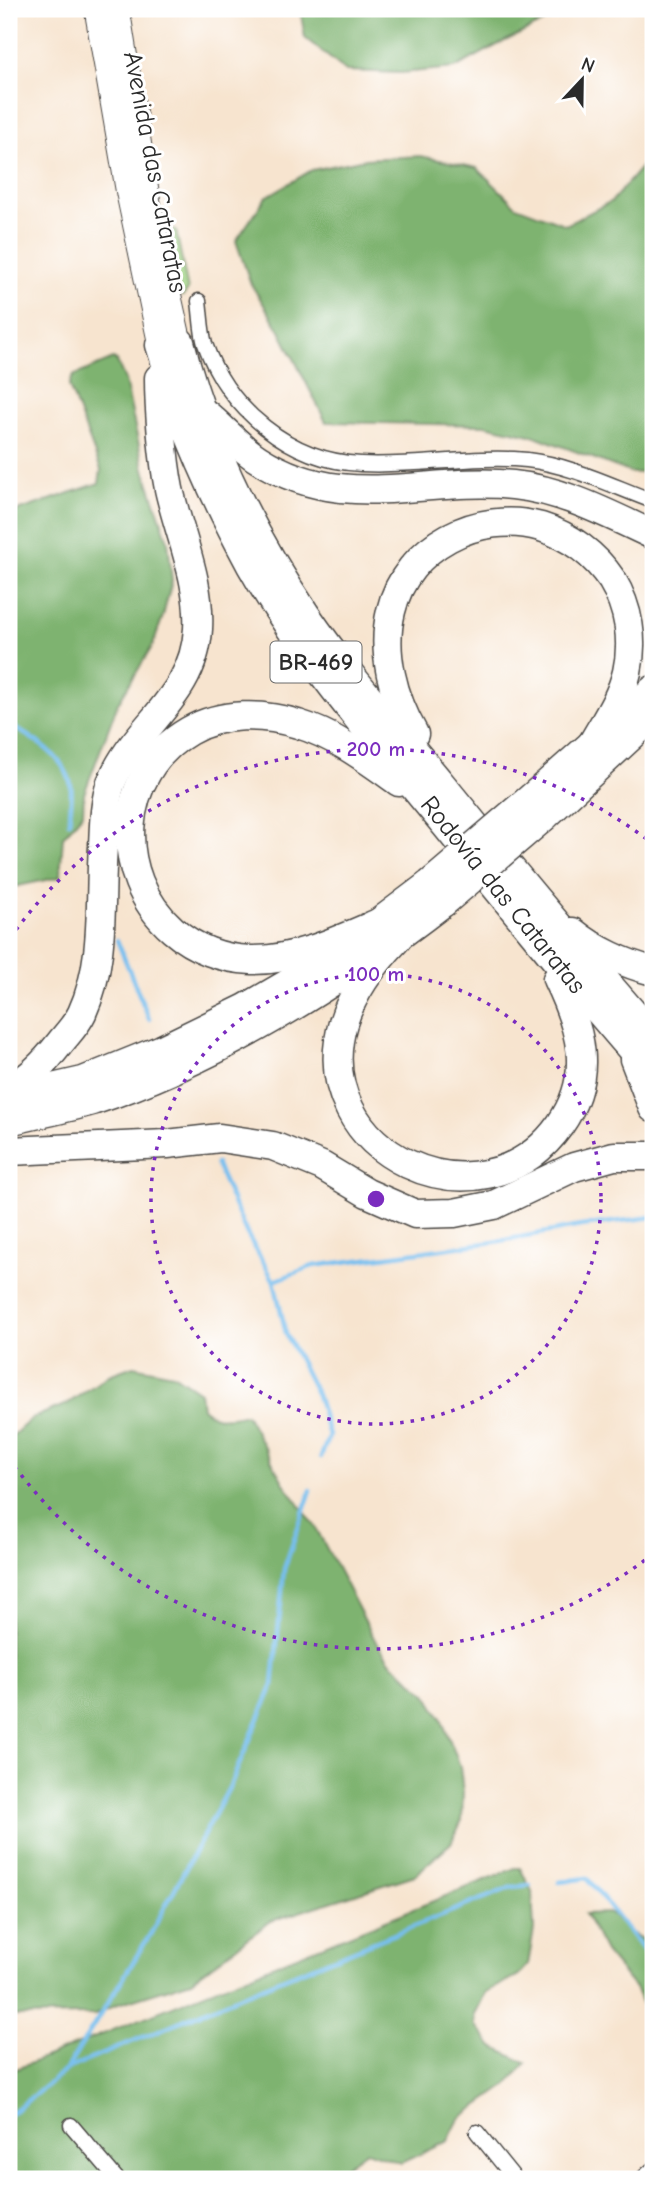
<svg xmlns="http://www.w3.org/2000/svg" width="662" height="2188" font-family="'Comic Neue',sans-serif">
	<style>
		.green { fill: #9ed182; stroke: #647e56; stroke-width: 2 }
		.forest { fill: #7eb370; stroke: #546f4e; stroke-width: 2 }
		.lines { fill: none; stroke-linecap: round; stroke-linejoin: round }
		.stream { stroke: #77bfef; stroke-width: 4.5 }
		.street-casing { stroke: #4a4744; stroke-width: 17 }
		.primary-casing { stroke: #4a4744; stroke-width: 25 }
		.highway-casing { stroke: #4a4744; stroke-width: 31 }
		.street { stroke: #fff; stroke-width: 14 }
		.primary { stroke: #fff; stroke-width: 23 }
		.highway { stroke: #fff; stroke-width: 28 }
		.highway-bridge-casing { stroke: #4a4744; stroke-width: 31; stroke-linecap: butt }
		.highway-bridge { stroke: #fff; stroke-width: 28 }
		.ring { fill: none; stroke: #7b2cbf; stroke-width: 3.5; stroke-dasharray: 3.5 7 }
		.labels { text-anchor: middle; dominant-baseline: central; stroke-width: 6; stroke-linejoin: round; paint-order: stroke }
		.shield { fill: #fff; stroke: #6b6b6b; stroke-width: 2 }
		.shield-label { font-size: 24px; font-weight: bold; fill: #2b2b2b }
		.street-label { font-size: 26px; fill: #2b2b2b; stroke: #fff }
		.centre { fill: #7b2cbf; stroke: #fff; stroke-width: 3.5 }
		.ring-label { font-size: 21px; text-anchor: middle; font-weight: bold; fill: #7b2cbf; stroke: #fff; stroke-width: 6; stroke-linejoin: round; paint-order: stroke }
	</style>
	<rect width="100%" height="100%" fill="#fff"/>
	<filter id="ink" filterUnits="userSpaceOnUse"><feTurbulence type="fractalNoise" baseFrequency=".0143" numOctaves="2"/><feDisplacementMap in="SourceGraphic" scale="14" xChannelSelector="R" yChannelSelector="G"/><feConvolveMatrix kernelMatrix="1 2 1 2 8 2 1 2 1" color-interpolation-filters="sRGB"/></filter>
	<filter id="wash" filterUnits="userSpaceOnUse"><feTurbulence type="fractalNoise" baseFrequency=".00686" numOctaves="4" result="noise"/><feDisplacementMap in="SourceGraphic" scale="28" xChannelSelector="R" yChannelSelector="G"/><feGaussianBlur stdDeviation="1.57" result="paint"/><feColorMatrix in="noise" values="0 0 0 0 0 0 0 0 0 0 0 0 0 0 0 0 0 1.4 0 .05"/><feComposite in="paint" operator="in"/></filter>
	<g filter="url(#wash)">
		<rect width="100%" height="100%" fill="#f7e4cf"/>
		<polygon class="green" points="171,229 176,231 188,290 183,296 180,296 165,231"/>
		<g class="forest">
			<polygon points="300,9 593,9 548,20 501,43 455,68 401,73 346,71 305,38"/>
			<polygon points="653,145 653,472 632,473 535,436 485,425 326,422 279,329 251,284 236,241 266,197 312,170 365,159 421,156 477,168 516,206 566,225 612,201 647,161"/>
			<polygon points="113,359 117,361 125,380 144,469 168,541 172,581 163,616 153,645 118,703 84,794 83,813 63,837 60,877 9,888 9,514 99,483 101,470 69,386 73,376"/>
			<path d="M133,1366L173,1374L200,1392L202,1408C217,1421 229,1418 246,1414L283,1482L315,1526L375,1640L390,1661L427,1695L441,1718L460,1766L463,1792L462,1820L451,1843L415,1875L271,1921L191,1981L118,2004L95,2015L9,2016V1439L32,1418L67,1404L109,1375Z"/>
			<polygon points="515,1868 520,1868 532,1891 534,1929 528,1965 519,1975 486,1992 475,2014 476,2026 493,2047 526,2063 506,2086 459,2119 448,2141 401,2163 366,2151 327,2179 9,2179 9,2072"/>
			<polygon points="611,1913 630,1932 653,1946 653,2027 635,1988 605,1952 585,1914"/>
		</g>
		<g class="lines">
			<g class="stream">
				<path d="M9,724C31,738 59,752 69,778C74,790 70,810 69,822"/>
				<polyline points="117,940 149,1019"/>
				<polyline points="216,1164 247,1234 274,1281 286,1334 317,1395 329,1435 321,1457"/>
				<polyline points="274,1281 313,1266 494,1242 581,1226 653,1217"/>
				<polyline points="559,1882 587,1878 653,1962"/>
				<polyline points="67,2069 262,1987 512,1887 530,1885"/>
				<polyline points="9,2115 66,2070 151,1933 230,1786 273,1685 284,1569 311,1490"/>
			</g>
		</g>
	</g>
	<g filter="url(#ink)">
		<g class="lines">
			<g class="street-casing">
				<g id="street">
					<path d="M199,301C201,315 201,331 205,344C228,409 290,461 361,464C416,467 472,455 527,460C571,465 612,486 653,501"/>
					<polyline points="71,2125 117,2179"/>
					<polyline points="477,2132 515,2179"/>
					<polyline points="642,2179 653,2169"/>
				</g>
			</g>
			<g class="primary-casing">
				<g id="primary">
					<polyline points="96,9 128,194 160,345"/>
					<polyline points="118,9 149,203 180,342"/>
				</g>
			</g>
			<g class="highway-casing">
				<g id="highway">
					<path d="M180,342C205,439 250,532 306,615C346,674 396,729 442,785C511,870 581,954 653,1036"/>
					<path d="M160,345C168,369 174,393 182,416C201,467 225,517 251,565C303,658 379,744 447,827C514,910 582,993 653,1074"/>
					<path d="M206,414C223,428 239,447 258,459C343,514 423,476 513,485C563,490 608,514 653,535"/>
					<path d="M414,734C393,698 381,652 391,611C406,546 479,509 541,527C570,536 595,555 612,580C629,608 634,641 627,672C621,698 605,721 592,744"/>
					<polyline points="532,797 653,690"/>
					<polyline points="545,816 653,716"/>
					<path d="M383,921C343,938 296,961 251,960C223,959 195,949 173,930C111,876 116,773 189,731C221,712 264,713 298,724C335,735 368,760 399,782"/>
					<path d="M573,932C595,950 625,964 653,971"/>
					<path d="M397,939C374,963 353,991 343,1023C305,1153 482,1235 560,1125C595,1075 581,1029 557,979"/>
					<polyline points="634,1059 653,1108"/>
					<path d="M9,1088C30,1079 46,1061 60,1043C67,1034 77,1024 82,1013C106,961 99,901 103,846C104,825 104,803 111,783C134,725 194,699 198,629C201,582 179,534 169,489C163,459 159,409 159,378"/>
					<polyline points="9,1098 83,1081 162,1049 246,1008 332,958 430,884"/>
					<path d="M9,1121C36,1114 65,1109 92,1101C221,1058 338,984 444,902"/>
					<polyline points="9,1151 167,1144 220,1138 273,1146 322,1166 367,1193 415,1214 454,1213 494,1205 574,1167 614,1156 653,1156"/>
				</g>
			</g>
			<use href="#street" class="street"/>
			<use href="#primary" class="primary"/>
			<use href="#highway" class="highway"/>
			<g class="highway-bridge-casing">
				<g id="highway-bridge">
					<polyline points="430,884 532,797"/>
					<polyline points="444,902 545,816"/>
				</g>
			</g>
			<use href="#highway-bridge" class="highway-bridge"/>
		</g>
	</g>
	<g class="ring">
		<circle cx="376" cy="1199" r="225"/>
		<path d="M653 1554A450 450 0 0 1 10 1460M10 938A450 450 0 0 1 653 844"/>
	</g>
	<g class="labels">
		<rect class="shield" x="270.5" y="641.5" width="91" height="41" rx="5"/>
		<g class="shield-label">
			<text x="316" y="662">BR-469</text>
		</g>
		<g class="street-label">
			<text transform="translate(155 172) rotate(79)">Avenida das Cataratas</text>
			<text transform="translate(503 895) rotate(51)">Rodovía das Cataratas</text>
		</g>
	</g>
	<circle cx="376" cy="1199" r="10" class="centre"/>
	<g class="ring-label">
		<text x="376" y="756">200 m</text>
		<text x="376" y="981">100 m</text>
	</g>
	<rect width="662" height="2188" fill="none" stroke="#fff" stroke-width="35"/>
	<g transform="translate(582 80) rotate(22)" stroke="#ffffff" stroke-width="5" paint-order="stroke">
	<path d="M0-5L12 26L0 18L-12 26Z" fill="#2b2b2b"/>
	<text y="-10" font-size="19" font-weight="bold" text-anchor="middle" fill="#2b2b2b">N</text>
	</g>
</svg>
